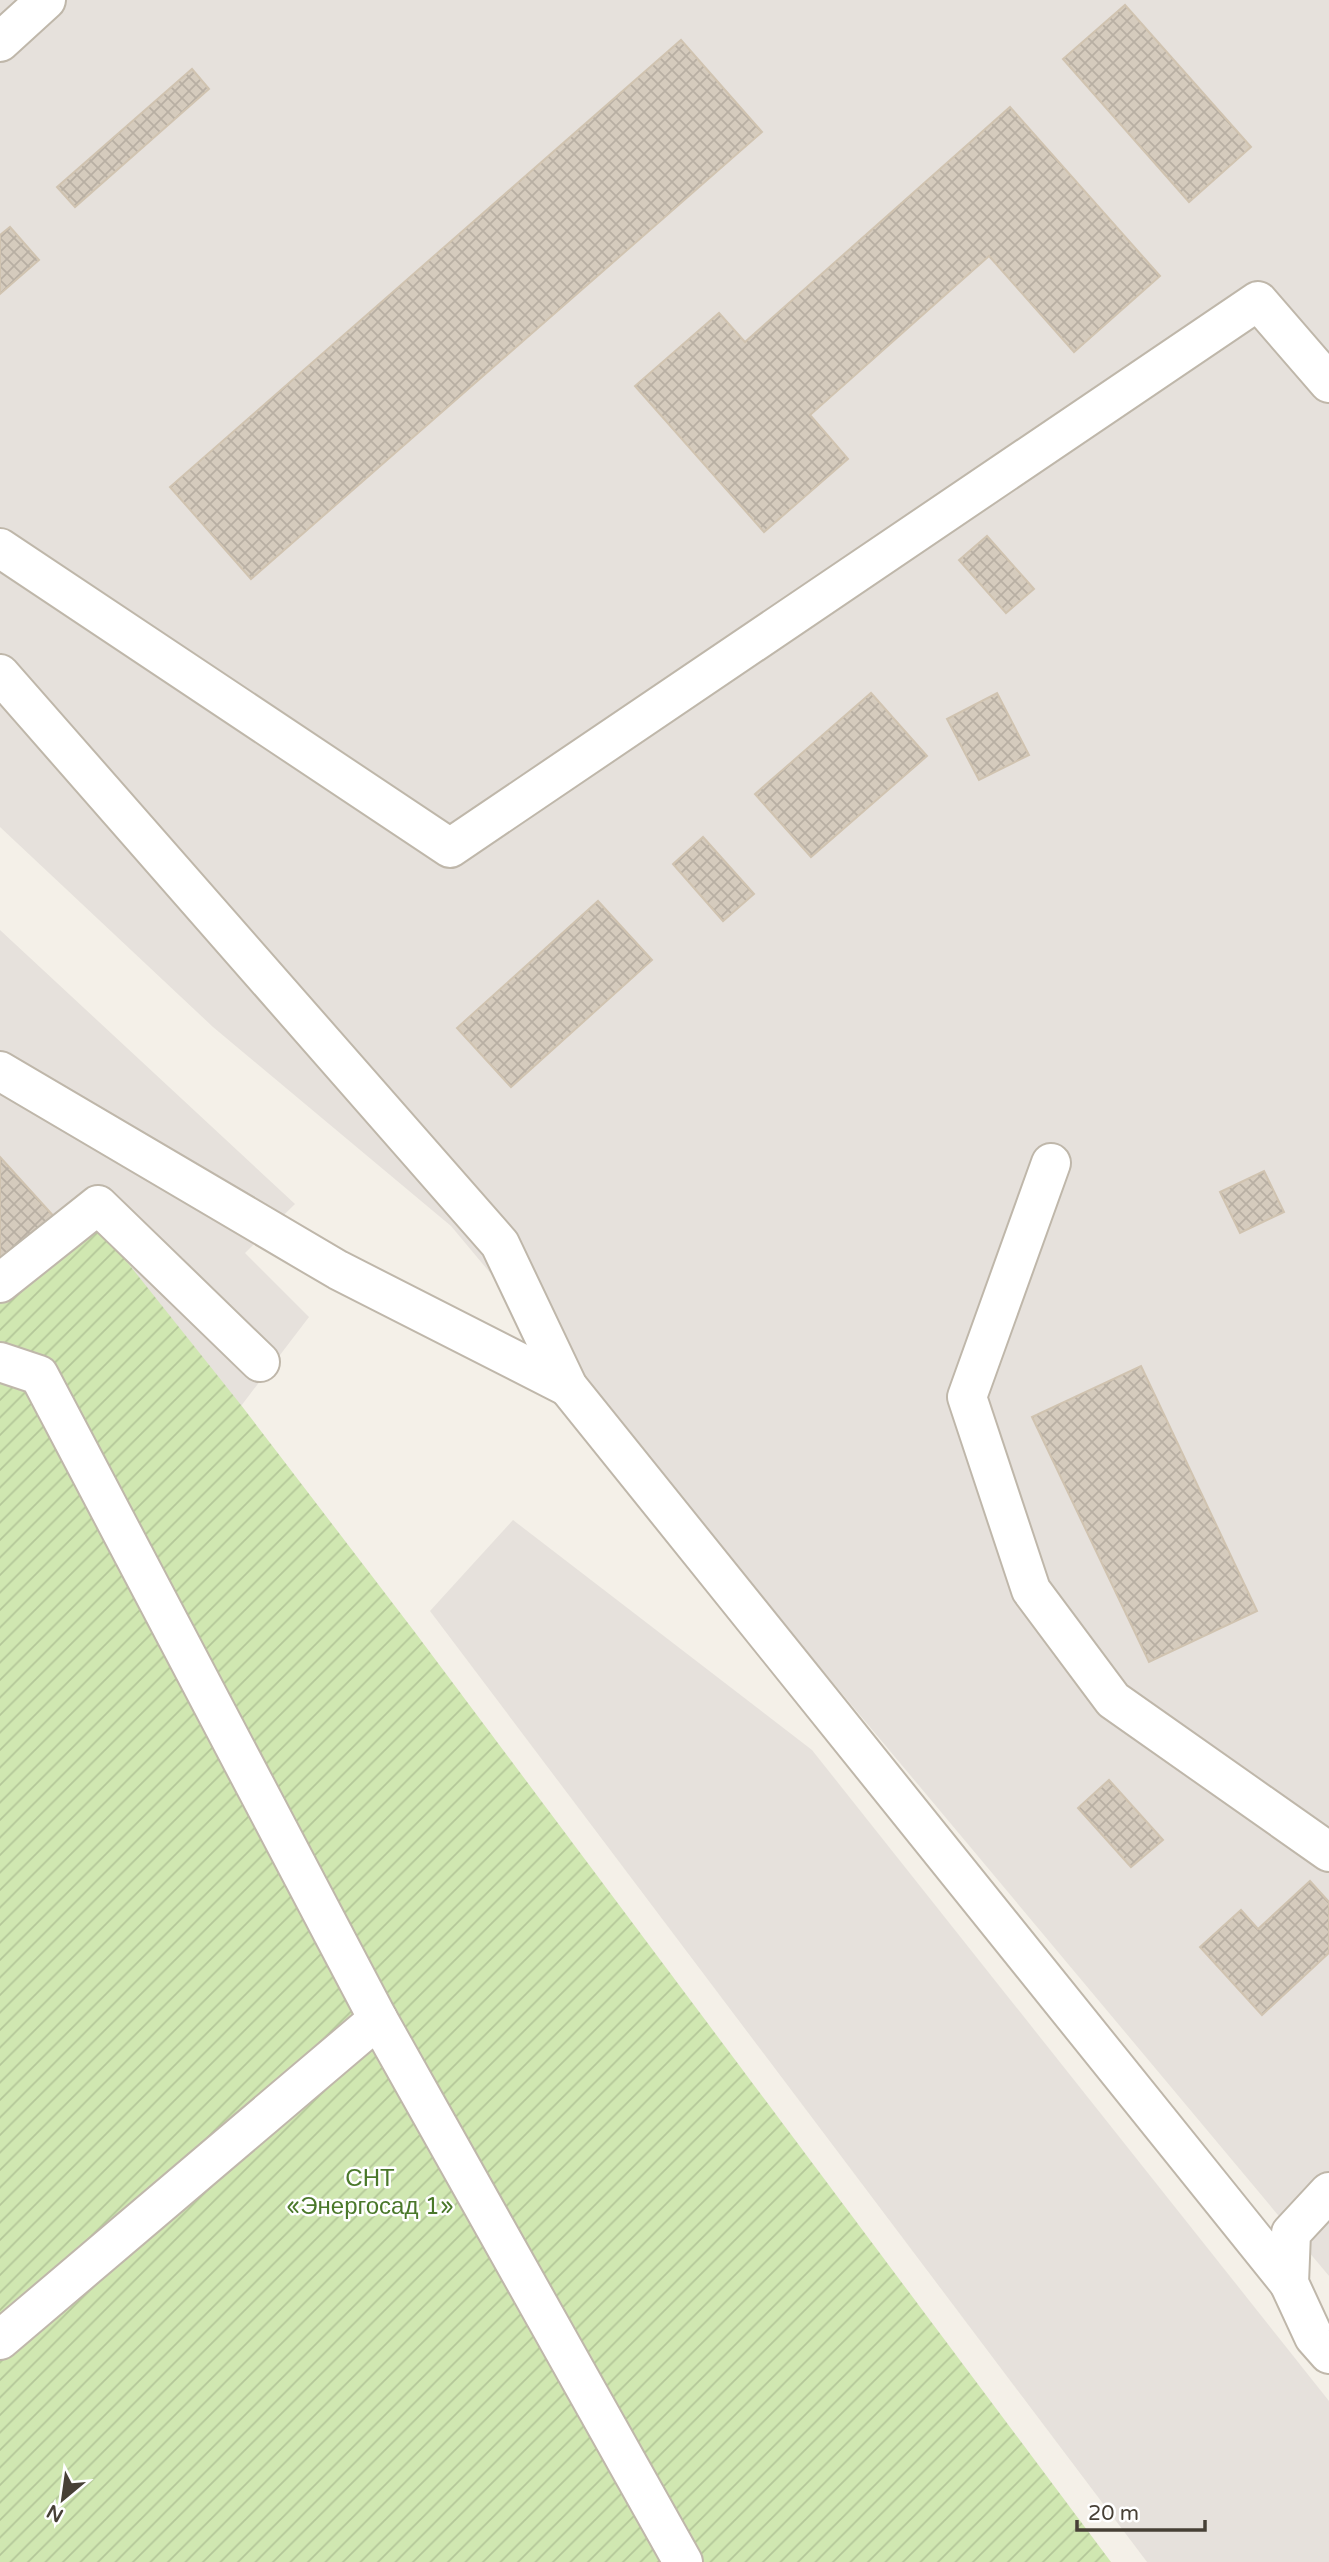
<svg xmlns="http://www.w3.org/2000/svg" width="1329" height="2562" font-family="'Varela Round',sans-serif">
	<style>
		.industrial { fill: #e6e1dc }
		.garden { fill: url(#garden-furrows) }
		.building { fill: url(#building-cross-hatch); stroke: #d0c3b0; stroke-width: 2 }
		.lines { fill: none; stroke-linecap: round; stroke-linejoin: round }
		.minor-casing { stroke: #bfb7aa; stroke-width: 42 }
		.minor { stroke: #fff; stroke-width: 38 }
		.labels { text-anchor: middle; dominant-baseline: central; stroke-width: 5; stroke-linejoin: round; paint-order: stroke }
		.park-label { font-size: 24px; fill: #4a782a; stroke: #fff }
	</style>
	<defs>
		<pattern id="garden-furrows" width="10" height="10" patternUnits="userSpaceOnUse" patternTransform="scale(1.75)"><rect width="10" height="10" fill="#d0e7b1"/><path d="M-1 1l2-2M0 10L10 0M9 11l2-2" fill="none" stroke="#b4c799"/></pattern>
		<pattern id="building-cross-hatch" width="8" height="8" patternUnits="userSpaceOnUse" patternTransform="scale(1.75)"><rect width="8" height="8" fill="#d5cbbd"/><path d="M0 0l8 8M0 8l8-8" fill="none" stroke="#b8afa3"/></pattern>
	</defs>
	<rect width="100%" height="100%" fill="#f4f0e8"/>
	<g class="industrial">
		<polygon points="0,0 1329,0 1329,2276 451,1226 213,1027 0,827"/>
		<polygon points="0,930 295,1204 245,1253 309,1317 241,1406 0,1306"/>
		<polygon points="513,1520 812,1750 1329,2401 1329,2562 1147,2562 430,1611"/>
	</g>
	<polygon class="garden" points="96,1223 241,1405 414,1631 1111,2562 0,2562 0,1301"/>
	<g class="building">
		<polygon points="1125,5 1251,147 1189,202 1063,59"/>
		<polygon points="681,40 762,132 251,579 170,487"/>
		<polygon points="192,69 209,89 75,207 57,187"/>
		<polygon points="1010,107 1160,276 1074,352 989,256 810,415 848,459 764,532 635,386 719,313 745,342"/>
		<polygon points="10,227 39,260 0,294 0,235"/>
		<polygon points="987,536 1034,589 1006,613 959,560"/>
		<polygon points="871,693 927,756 811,857 755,794"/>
		<polygon points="997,693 1029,755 979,780 947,719"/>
		<polygon points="703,837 754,894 723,921 673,864"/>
		<polygon points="598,901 652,960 511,1087 457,1028"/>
		<polygon points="0,1157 57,1220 0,1265"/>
		<polygon points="1264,1171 1284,1212 1240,1233 1220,1192"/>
		<polygon points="1141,1366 1257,1611 1149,1662 1032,1417"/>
		<polygon points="1109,1780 1163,1840 1131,1867 1078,1808"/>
		<polygon points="1310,1881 1329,1902 1329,1953 1262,2015 1200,1947 1241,1910 1258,1929"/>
	</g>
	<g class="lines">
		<g class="minor-casing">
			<g id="minor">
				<polyline points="0,42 46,0"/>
				<polyline points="0,548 450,848 1258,301 1329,383"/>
				<polyline points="0,674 500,1244 568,1387 1289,2283"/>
				<polyline points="0,1071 338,1270 568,1387"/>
				<polyline points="1051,1163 967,1397 1031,1590 1113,1700 1329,1852"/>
				<polyline points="0,1283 98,1205 260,1362"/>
				<polyline points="0,1362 39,1375 378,2019 683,2562"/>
				<polyline points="1329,2192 1291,2233 1289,2283 1314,2337 1329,2354"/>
				<polyline points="0,2340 378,2019"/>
			</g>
		</g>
		<use href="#minor" class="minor"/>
	</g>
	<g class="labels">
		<g class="park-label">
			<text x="370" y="2178">СНТ<tspan x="370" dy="28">«Энергосад 1»</tspan></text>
		</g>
	</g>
	<g transform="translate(63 2499) rotate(209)" stroke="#ffffff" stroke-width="5" paint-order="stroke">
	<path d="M0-5L12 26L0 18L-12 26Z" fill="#474036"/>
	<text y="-10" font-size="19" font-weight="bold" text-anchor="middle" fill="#474036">N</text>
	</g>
	<path d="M1077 2520v10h128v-10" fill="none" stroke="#474036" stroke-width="3.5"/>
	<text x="1088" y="2520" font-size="21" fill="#474036" stroke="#ffffff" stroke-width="5" paint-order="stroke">20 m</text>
</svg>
